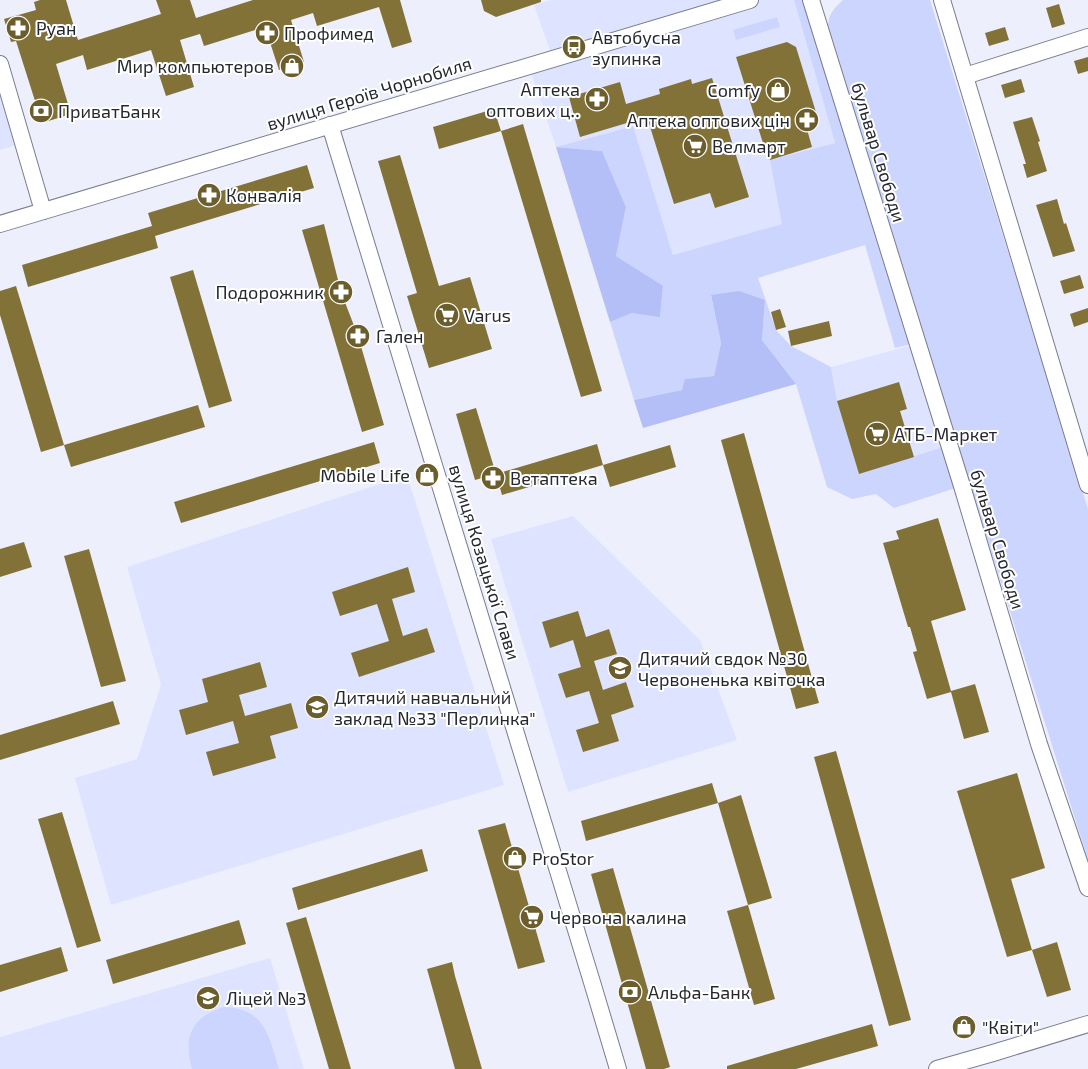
<svg xmlns="http://www.w3.org/2000/svg" width="1088" height="1069" font-family="'Exo 2',sans-serif">
	<style>
		.built { fill: #dee4ff }
		.green { fill: #ccd5fd }
		.forest { fill: #b4bff7 }
		.building { fill: #827238 }
		.lines { fill: none; stroke-linecap: round; stroke-linejoin: round }
		.minor-casing { stroke: #797d8e; stroke-width: 18 }
		.minor { stroke: #fff; stroke-width: 16 }
		.labels { text-anchor: middle; dominant-baseline: central; stroke-width: 4; stroke-linejoin: round; paint-order: stroke }
		.poi-label { font-size: 18px; fill: #26282f; stroke: #fff; text-anchor: start }
		.street-label { font-size: 18px; fill: #26282f; stroke: #fff }
	</style>
	<rect width="100%" height="100%" fill="#edf0fc"/>
	<g class="built">
		<polygon points="551,0 794,0 835,143 770,160 783,224 673,255 633,126 556,147 529,66 553,59 534,5"/>
		<polygon points="0,64 23,143 0,150"/>
		<polygon points="916,344 949,445 859,474 837,401 831,367"/>
		<polygon points="407,475 504,785 111,905 75,778 137,759 161,685 127,567"/>
		<polygon points="573,516 700,640 737,740 568,792 491,539"/>
		<polygon points="270,958 304,1069 0,1069 0,1037"/>
	</g>
	<g class="green">
		<polygon points="794,0 811,0 916,343 895,348 865,245 758,278 776,330 791,346 831,367 837,401 859,474 949,445 962,486 894,508 876,494 852,499 827,487 796,384 762,340 765,300 711,296 721,343 714,376 686,379 682,390 634,400 610,322 632,313 660,316 663,287 616,256 626,207 602,151 556,147 633,126 673,255 782,224 770,160 835,143"/>
		<path d="M843,0H930L1088,509V860L828,32C827,17 831,11 843,0Z"/>
		<polygon points="777,17 780,27 736,40 733,30"/>
		<path d="M224,1007C266,1009 268,1035 279,1069H192C183,1037 191,1017 224,1007Z"/>
	</g>
	<g class="forest">
		<polygon points="556,147 602,151 626,207 616,256 663,286 660,317 632,313 610,322"/>
		<polygon points="739,291 765,300 762,340 796,384 643,428 634,400 682,390 685,379 714,376 721,343 711,295"/>
	</g>
	<g class="building">
		<polygon points="40,0 66,0 78,40 161,14 156,0 190,0 196,18 253,0 400,0 412,42 392,48 379,7 317,26 313,13 291,20 304,62 279,70 265,27 204,46 200,34 180,40 194,87 166,96 151,50 87,70 83,55 56,64 71,114 42,123 16,41 11,42 4,19 36,10 34,2"/>
		<polygon points="481,0 541,0 541,2 496,17 484,11"/>
		<polygon points="1059,4 1065,24 1052,28 1046,8"/>
		<polygon points="1005,27 1009,40 989,46 985,33"/>
		<polygon points="787,42 796,47 819,122 806,126 812,147 770,160 762,140 736,57"/>
		<polygon points="1088,57 1088,71 1078,74 1074,61"/>
		<polygon points="712,78 749,197 715,208 710,193 674,204 647,117 580,137 569,97 620,82 626,104 660,94 659,89 691,79 692,84"/>
		<polygon points="1021,79 1025,92 1005,98 1001,85"/>
		<polygon points="494,109 501,131 439,149 433,127"/>
		<polygon points="1032,117 1040,141 1038,142 1047,171 1027,178 1023,164 1026,164 1013,122"/>
		<polygon points="523,124 602,391 581,397 501,131"/>
		<polygon points="400,155 439,286 470,277 492,349 429,368 407,296 417,293 378,161"/>
		<polygon points="307,165 314,188 155,236 158,248 28,287 22,265 152,226 148,213"/>
		<polygon points="1057,199 1064,224 1066,223 1075,251 1053,257 1036,205"/>
		<polygon points="324,224 341,292 358,336 384,425 362,432 302,230"/>
		<polygon points="193,270 232,401 209,408 170,277"/>
		<polygon points="1080,275 1084,288 1064,294 1060,281"/>
		<polygon points="16,286 64,445 41,452 0,315 0,291"/>
		<polygon points="1088,308 1088,322 1074,327 1070,314"/>
		<polygon points="780,309 786,327 776,330 771,312"/>
		<polygon points="829,321 832,336 791,346 788,331"/>
		<polygon points="899,382 907,409 900,411 914,457 859,474 837,401"/>
		<polygon points="198,405 205,427 71,467 64,445"/>
		<polygon points="476,408 496,474 475,480 456,414"/>
		<polygon points="744,433 819,703 796,709 721,440"/>
		<polygon points="374,442 380,463 181,523 174,502"/>
		<polygon points="597,444 603,465 502,495 496,474"/>
		<polygon points="670,445 676,467 610,487 603,465"/>
		<polygon points="938,518 966,610 931,621 951,691 975,684 989,732 964,739 951,692 927,699 913,652 917,651 910,627 908,627 883,543 899,539 896,531"/>
		<polygon points="24,542 32,567 0,577 0,549"/>
		<polygon points="89,549 126,681 101,687 64,556"/>
		<polygon points="408,567 415,592 392,599 403,636 427,628 435,652 359,677 351,653 389,641 377,604 340,616 332,592"/>
		<polygon points="578,611 586,637 609,629 617,654 594,661 603,690 626,682 634,707 611,715 619,741 583,752 576,730 599,723 589,691 566,698 558,674 581,667 573,640 550,648 542,622"/>
		<polygon points="260,662 267,687 239,695 245,716 291,703 298,728 270,736 276,758 213,776 206,752 239,743 233,721 186,735 179,710 208,702 202,679"/>
		<polygon points="113,701 120,724 0,760 0,735"/>
		<polygon points="836,751 911,1020 889,1026 814,757"/>
		<polygon points="1017,773 1045,868 1011,879 1032,950 1007,957 957,791"/>
		<polygon points="712,783 718,803 586,841 581,821"/>
		<polygon points="741,795 772,898 748,905 718,803"/>
		<polygon points="62,812 101,941 77,948 38,819"/>
		<polygon points="505,823 545,962 518,969 478,830"/>
		<polygon points="422,849 428,871 298,910 292,888"/>
		<polygon points="613,868 670,1067 664,1069 646,1069 591,874"/>
		<polygon points="748,905 775,999 754,1005 727,911"/>
		<polygon points="306,917 312,937 351,1069 329,1069 286,923"/>
		<polygon points="239,920 246,944 113,984 106,960"/>
		<polygon points="1057,942 1071,990 1047,997 1032,950"/>
		<polygon points="61,947 68,971 0,992 0,965"/>
		<polygon points="452,962 455,976 482,1069 455,1069 427,969"/>
		<polygon points="872,1024 878,1046 796,1069 727,1069 727,1066"/>
	</g>
	<g class="lines">
		<g class="minor-casing">
			<g id="minor">
				<polyline points="811,0 962,486 1039,744 1088,888"/>
				<polyline points="942,0 1088,485"/>
				<polyline points="0,64 43,211"/>
				<polyline points="965,76 1088,37"/>
				<path d="M330,125C427,440 524,754 618,1069"/>
				<polyline points="0,224 750,0"/>
				<polyline points="937,1069 993,1053 1088,1024"/>
			</g>
		</g>
		<use href="#minor" class="minor"/>
	</g>
	<defs>
		<g id="pharmacy-disc" transform="scale(1.25)"><circle r="9.5" fill="#6c5e2c" stroke="#fff"/><path d="M-2-6h4v4h4v4h-4v4h-4v-4h-4v-4h4Z" fill="#fff"/></g>
		<g id="bus-disc" transform="scale(1.25)"><circle r="9.5" fill="#6c5e2c" stroke="#fff"/><path d="M-5-6H5V4H4V6H2V4H-2V6H-4V4H-5ZM-3.5-4V0h7V-4ZM-3.5 1.2v1.5H-2V1.2ZM2 1.2v1.5H3.5V1.2Z" fill="#fff"/></g>
		<g id="shop-disc" transform="scale(1.25)"><circle r="9.5" fill="#6c5e2c" stroke="#fff"/><path d="M-5-2.5h2.3a2.7 3.5 0 0 1 5.4 0H5L5.5 6h-11ZM-1.5-2.5h3a1.5 2.3 0 0 0-3 0Z" fill="#fff"/></g>
		<g id="bank-disc" transform="scale(1.25)"><circle r="9.5" fill="#6c5e2c" stroke="#fff"/><path d="M-6-4H6V4H-6ZM0-2.3a2.3 2.3 0 1 0 0 4.6a2.3 2.3 0 1 0 0-4.6Z" fill="#fff"/></g>
		<g id="supermarket-disc" transform="scale(1.25)"><circle r="9.5" fill="#6c5e2c" stroke="#fff"/><path d="M-6-5.5h2.5l.6 2H6L4.5 2H-2.5L-4.4-4H-6ZM-1.5 3.2a1.3 1.3 0 1 0 .1 0ZM3 3.2a1.3 1.3 0 1 0 .1 0Z" fill="#fff"/></g>
		<g id="school-disc" transform="scale(1.25)"><circle r="9.5" fill="#6c5e2c" stroke="#fff"/><path d="M0-5L7-2L0 1L-7-2ZM-4 1L0 2.5L4 1V4Q0 6-4 4Z" fill="#fff"/></g>
	</defs>
	<g fill-rule="evenodd">
		<use href="#pharmacy-disc" x="18" y="28"/>
		<use href="#pharmacy-disc" x="267" y="33"/>
		<use href="#bus-disc" x="574" y="47"/>
		<use href="#shop-disc" x="292" y="66"/>
		<use href="#shop-disc" x="778" y="90"/>
		<use href="#pharmacy-disc" x="597" y="99"/>
		<use href="#bank-disc" x="41" y="111"/>
		<use href="#pharmacy-disc" x="807" y="120"/>
		<use href="#supermarket-disc" x="695" y="146"/>
		<use href="#pharmacy-disc" x="209" y="195"/>
		<use href="#pharmacy-disc" x="341" y="292"/>
		<use href="#supermarket-disc" x="447" y="315"/>
		<use href="#pharmacy-disc" x="358" y="336"/>
		<use href="#supermarket-disc" x="877" y="434"/>
		<use href="#shop-disc" x="427" y="475"/>
		<use href="#pharmacy-disc" x="493" y="478"/>
		<use href="#school-disc" x="620" y="668"/>
		<use href="#school-disc" x="317" y="707"/>
		<use href="#shop-disc" x="515" y="858"/>
		<use href="#supermarket-disc" x="532" y="917"/>
		<use href="#bank-disc" x="630" y="992"/>
		<use href="#school-disc" x="208" y="998"/>
		<use href="#shop-disc" x="964" y="1027"/>
	</g>
	<g class="labels">
		<g class="poi-label">
			<text x="36" y="28">Руан</text>
			<text x="284" y="33">Профимед</text>
			<text x="592" y="37">Автобусна<tspan x="592" dy="21">зупинка</tspan></text>
			<text x="274" y="66" text-anchor="end">Мир компьютеров</text>
			<text x="580" y="89" text-anchor="end">Аптека<tspan x="580" dy="21">оптових ц‥</tspan></text>
			<text x="760" y="90" text-anchor="end">Comfy</text>
			<text x="58" y="111">ПриватБанк</text>
			<text x="790" y="120" text-anchor="end">Аптека оптових цін</text>
			<text x="712" y="146">Велмарт</text>
			<text x="226" y="195">Конвалія</text>
			<text x="324" y="292" text-anchor="end">Подорожник</text>
			<text x="464" y="315">Varus</text>
			<text x="376" y="336">Гален</text>
			<text x="894" y="434">АТБ-Маркет</text>
			<text x="410" y="475" text-anchor="end">Mobile Life</text>
			<text x="510" y="478">Ветаптека</text>
			<text x="638" y="658">Дитячий свдок №30<tspan x="638" dy="21">Червоненька квіточка</tspan></text>
			<text x="334" y="697">Дитячий навчальний<tspan x="334" dy="21">заклад №33 "Перлинка"</tspan></text>
			<text x="532" y="858">ProStor</text>
			<text x="550" y="917">Червона калина</text>
			<text x="648" y="992">Альфа-Банк</text>
			<text x="226" y="998">Ліцей №3</text>
			<text x="982" y="1027">"Квіти"</text>
		</g>
		<g class="street-label">
			<text transform="translate(369 93) rotate(-17)">вулиця Героїв Чорнобиля</text>
			<text transform="translate(879 152) rotate(73)">бульвар Свободи</text>
			<text transform="translate(998 539) rotate(73)">бульвар Свободи</text>
			<text transform="translate(485 562) rotate(73)">вулиця Козацької Слави</text>
		</g>
	</g>
</svg>
